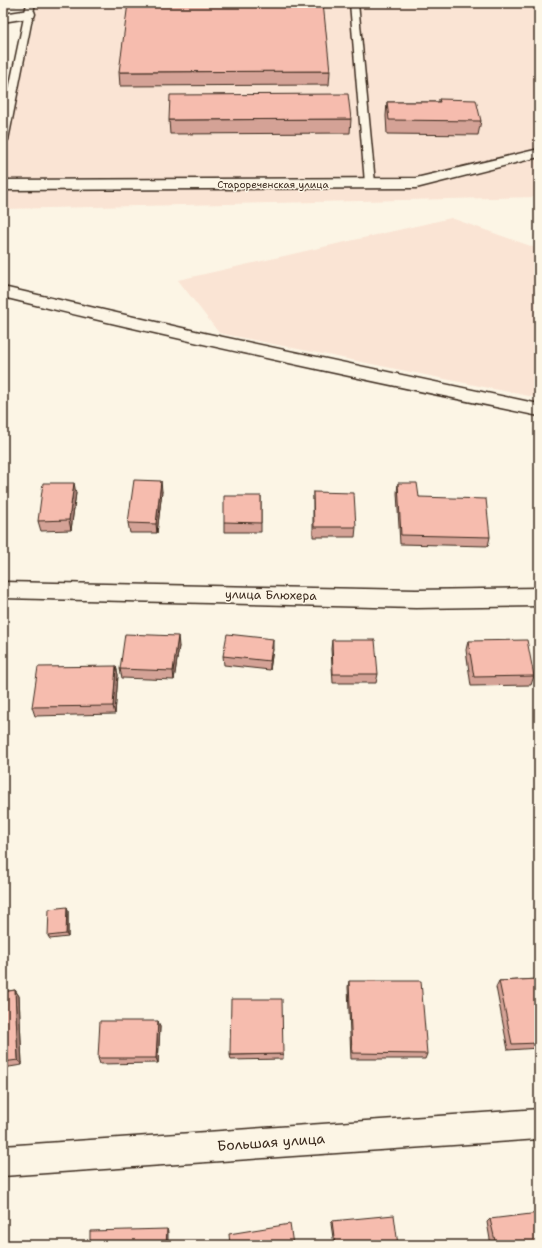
<svg xmlns="http://www.w3.org/2000/svg" width="542" height="1248" font-family="'Shantell Sans',sans-serif">
	<style>
		.built { fill: #fae4d4 }
		.lines { fill: none; stroke-linecap: round; stroke-linejoin: round }
		.lane-casing { stroke: #3b2a1e; stroke-width: 3 }
		.street-casing { stroke: #3b2a1e; stroke-width: 3 }
		.secondary-casing { stroke: #3b2a1e; stroke-width: 3 }
		.lane { fill: #fcf5e5; fill-rule: evenodd }
		.street { fill: #fcf5e5; fill-rule: evenodd }
		.secondary { fill: #fcf5e5; fill-rule: evenodd }
		.wall { fill: #d4a296; stroke: #3b2a1e }
		.shaded-wall { fill: #ac847a; stroke: #3b2a1e }
		.building { fill: #f6bcae; stroke: #3b2a1e }
		.labels { text-anchor: middle; dominant-baseline: central; stroke-width: 3; stroke-linejoin: round; paint-order: stroke }
		.far-street-label { font-size: 10px; fill: #3b2a1e; stroke: #fcf5e5 }
		.street-label { font-size: 12px; fill: #3b2a1e; stroke: #fcf5e5 }
		.near-street-label { font-size: 14px; fill: #3b2a1e; stroke: #fcf5e5 }
	</style>
	<rect width="100%" height="100%" fill="#fcf5e5"/>
	<filter id="ink" filterUnits="userSpaceOnUse"><feTurbulence type="fractalNoise" baseFrequency=".025" numOctaves="2"/><feDisplacementMap in="SourceGraphic" scale="8" xChannelSelector="R" yChannelSelector="G"/><feConvolveMatrix kernelMatrix="1 2 1 2 8 2 1 2 1" color-interpolation-filters="sRGB"/></filter>
	<g filter="url(#ink)">
		<g class="built">
			<polygon points="38,3 539,3 539,197 3,209 3,150"/>
			<polygon points="451,218 539,249 539,398 219,333 178,280"/>
		</g>
		<g class="lines">
			<g class="lane-casing">
				<g id="lane">
					<polygon points="27,3 35,3 8,140 3,143 3,118"/>
					<polygon points="350,3 358,3 375,183 370,186 365,183"/>
				</g>
			</g>
			<g class="street-casing">
				<g id="street">
					<polygon points="29,10 34,11 35,14 34,17 3,22 3,14"/>
					<polygon points="539,149 539,157 416,188 3,190 3,180 416,178"/>
					<path d="M3,287L204,333L539,404V416C360,379 181,341 3,297Z"/>
					<polygon points="539,1109 539,1139 3,1176 3,1146"/>
				</g>
			</g>
			<g class="secondary-casing">
				<polygon id="secondary" points="3,582 416,590 539,588 539,606 416,608 3,598"/>
			</g>
			<use href="#lane" class="lane"/>
			<use href="#street" class="street"/>
			<use href="#secondary" class="secondary"/>
		</g>
		<g class="wall">
			<polygon points="3,3 17,3 16,5 4,5"/>
			<polygon points="330,71 329,85 120,86 119,72"/>
			<polygon points="439,99 481,121 478,135 387,134 386,116 387,102 439,102"/>
			<polygon points="351,119 350,133 170,134 169,120"/>
			<polygon points="398,483 419,497 490,537 488,546 400,544 397,493"/>
			<polygon points="162,491 157,533 130,533 128,523"/>
			<polygon points="313,492 356,527 355,537 313,537"/>
			<polygon points="76,493 71,530 41,531 38,521"/>
			<polygon points="261,496 261,532 224,532 224,522"/>
			<polygon points="332,640 378,674 376,683 333,683 331,649"/>
			<polygon points="468,641 534,676 531,685 471,686 466,650"/>
			<polygon points="179,646 174,680 122,678 120,669"/>
			<polygon points="273,649 270,670 224,665 223,656"/>
			<polygon points="116,666 118,675 115,714 35,716 32,707"/>
			<polygon points="67,907 68,911 68,937 50,939 48,936"/>
			<polygon points="539,979 539,1048 508,1050 496,987 499,981"/>
			<polygon points="349,981 427,1054 425,1059 351,1059 348,987"/>
			<polygon points="15,990 19,996 22,1065 3,1068 3,992"/>
			<polygon points="158,1021 160,1027 158,1063 100,1064 98,1058"/>
			<polygon points="283,1054 283,1059 231,1060 230,1055"/>
			<polygon points="490,1219 539,1245 491,1245 487,1222"/>
			<polygon points="332,1221 398,1245 334,1245 331,1224"/>
		</g>
		<g class="shaded-wall">
			<polygon points="161,481 162,491 157,533 156,524"/>
			<polygon points="74,483 76,493 71,530 69,520"/>
			<polygon points="178,636 179,646 174,680 173,671"/>
			<polygon points="273,639 273,649 270,670 270,661"/>
			<polygon points="116,666 118,675 115,714 113,706"/>
			<polygon points="67,907 68,911 68,937 66,934"/>
			<polygon points="15,990 19,996 22,1065 18,1060"/>
			<polygon points="158,1021 160,1027 158,1063 156,1058"/>
			<polygon points="167,1229 168,1232 168,1245 166,1245"/>
		</g>
		<g class="building">
			<polygon points="128,3 323,3 330,71 119,72"/>
			<polygon points="348,94 351,119 169,120 170,95"/>
			<polygon points="439,99 476,100 481,121 389,120 387,102 440,102"/>
			<polygon points="134,480 161,481 156,524 128,523"/>
			<polygon points="43,483 74,483 69,520 38,521"/>
			<polygon points="398,483 417,483 419,497 486,499 490,537 401,535"/>
			<polygon points="313,492 354,493 356,527 314,527"/>
			<polygon points="224,496 261,496 261,523 224,522"/>
			<polygon points="125,634 178,636 173,671 120,669"/>
			<polygon points="227,634 273,639 270,661 223,656"/>
			<polygon points="332,640 375,640 378,674 333,674"/>
			<polygon points="527,640 534,676 474,677 468,641"/>
			<polygon points="116,666 113,706 32,707 38,667"/>
			<polygon points="67,907 66,934 48,936 49,909"/>
			<polygon points="539,979 539,1043 512,1044 499,981"/>
			<polygon points="349,981 421,981 427,1054 352,1053"/>
			<polygon points="15,990 18,1060 3,1062 3,992"/>
			<polygon points="231,999 282,999 283,1054 230,1055"/>
			<polygon points="100,1021 158,1021 156,1058 98,1058"/>
			<polygon points="539,1213 539,1245 496,1245 490,1219"/>
			<polygon points="394,1215 398,1245 335,1245 332,1221"/>
			<polygon points="290,1224 293,1245 230,1245 229,1234"/>
			<polygon points="167,1229 166,1245 90,1245 90,1231"/>
		</g>
	</g>
	<g class="labels">
		<g class="far-street-label">
			<text x="273" y="184">Старореченская улица</text>
		</g>
		<g class="street-label">
			<text transform="translate(271 595) rotate(1)">улица Блюхера</text>
		</g>
		<g class="near-street-label">
			<text transform="translate(271 1142) rotate(-4)">Большая улица</text>
		</g>
	</g>
	<rect width="542" height="1248" fill="none" stroke="#fcf5e5" stroke-width="16"/>
	<rect x="8" y="8" width="526" height="1232" fill="none" stroke="#3b2a1e" stroke-width="1.5" filter="url(#ink)"/>
</svg>
